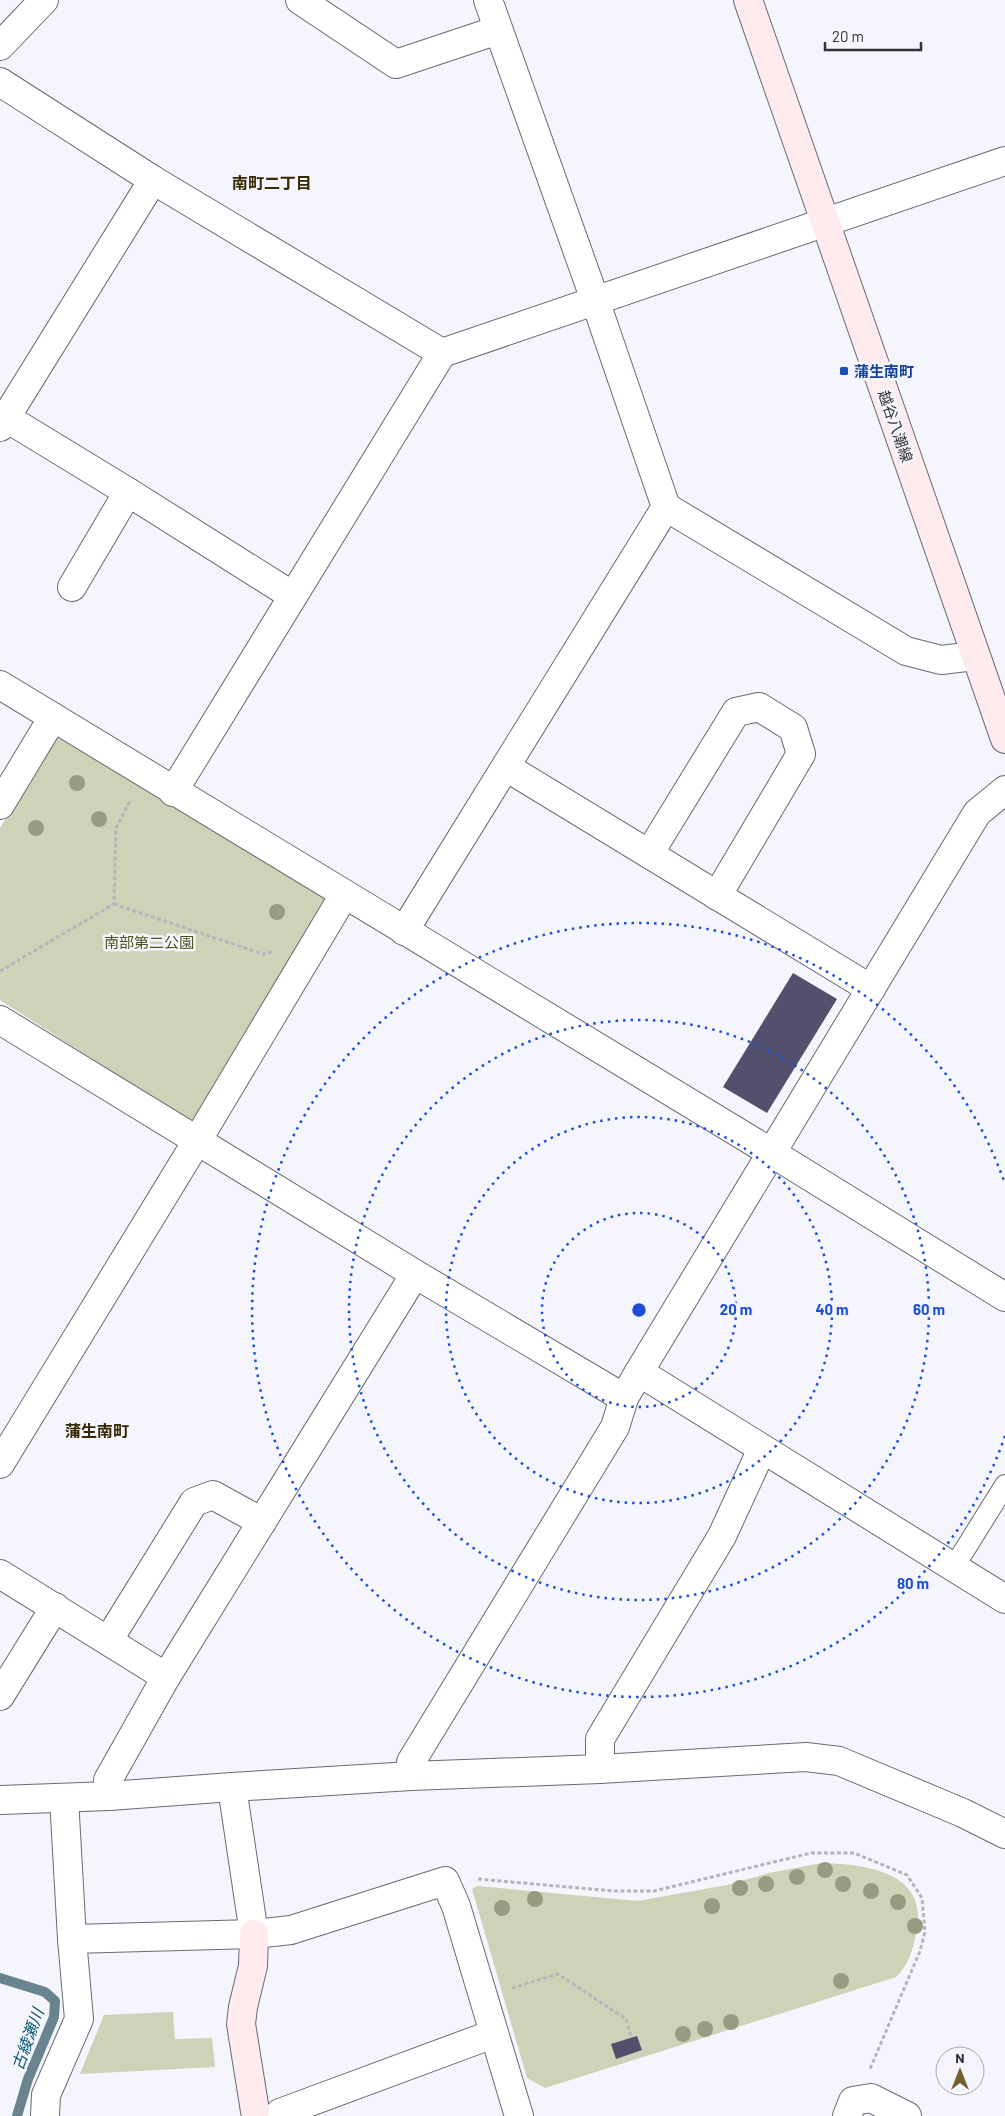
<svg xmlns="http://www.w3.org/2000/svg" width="1005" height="2116" font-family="Barlow,'Noto Sans JP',sans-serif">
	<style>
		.green { fill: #ced2b7 }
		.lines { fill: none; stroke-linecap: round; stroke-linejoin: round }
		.stream { stroke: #69848f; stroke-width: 10 }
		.building { fill: #52506c }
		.lane-casing { stroke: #6a6a71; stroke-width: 22 }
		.street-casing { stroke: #6a6a71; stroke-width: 30 }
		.secondary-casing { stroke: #6a6a71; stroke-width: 30 }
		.path { stroke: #b5b5bc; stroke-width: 3; stroke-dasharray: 4 2.5; stroke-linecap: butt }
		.lane { stroke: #fff; stroke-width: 20 }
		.street { stroke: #fff; stroke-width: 28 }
		.secondary { stroke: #feebed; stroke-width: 28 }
		.tree { fill: #999b81 }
		.ring { fill: none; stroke: #1d4ed8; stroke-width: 2.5; stroke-dasharray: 2.5 5 }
		.transit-dot { fill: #1a4fb4; stroke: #f5f5fe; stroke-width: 2 }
		.labels { text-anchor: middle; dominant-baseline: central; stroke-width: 5; stroke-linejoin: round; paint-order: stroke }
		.transit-label { font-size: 15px; font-weight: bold; fill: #164399; stroke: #f5f5fe; text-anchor: start }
		.street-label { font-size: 15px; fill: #323236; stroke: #f5f5fe }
		.park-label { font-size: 15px; fill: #4d521b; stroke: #f5f5fe }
		.neighbourhood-label { font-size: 16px; font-weight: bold; fill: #362800; stroke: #f5f5fe }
		.water-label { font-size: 16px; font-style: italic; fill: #09586d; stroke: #f5f5fe }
		.centre { fill: #1d4ed8; stroke: #f5f5fe; stroke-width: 2.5 }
		.ring-label { font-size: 15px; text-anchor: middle; font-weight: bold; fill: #1d4ed8; stroke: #f5f5fe; stroke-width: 5; stroke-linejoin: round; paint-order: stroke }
	</style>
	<rect width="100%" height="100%" fill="#f5f5fe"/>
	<g class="green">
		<polygon points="59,734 327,899 194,1124 0,1000 0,828"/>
		<path d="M822,1863C857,1864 915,1869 918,1913C919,1919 917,1926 916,1932C914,1948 908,1966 896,1977L545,2088L527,2078L472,1889L477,1886L638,1901L727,1885L769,1873Z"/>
		<polygon points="173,2012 175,2039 212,2038 215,2067 80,2074 104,2015"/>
	</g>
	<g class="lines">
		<polyline class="stream" points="0,1978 45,1992 55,2001 54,2017 28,2079 17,2116"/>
	</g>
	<g class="building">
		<polygon points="793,973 837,999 767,1113 723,1087"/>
		<polygon points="637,2036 642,2050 616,2059 611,2044"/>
	</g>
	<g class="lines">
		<g class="lane-casing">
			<polyline id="lane" points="954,1567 1005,1485"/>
		</g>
		<g class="street-casing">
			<g id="street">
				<polyline points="300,0 396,64 498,30"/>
				<polyline points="0,46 44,0"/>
				<polyline points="0,82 153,180 442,353"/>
				<polyline points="0,414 128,492 293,596"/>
				<polyline points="0,427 153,180"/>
				<polyline points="666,507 906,651 941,660 975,656"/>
				<polyline points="72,587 128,492"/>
				<polyline points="0,685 772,1153 1005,1297"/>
				<polyline points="506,767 871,989"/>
				<polyline points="173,792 442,353 1005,161"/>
				<polyline points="0,805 53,717"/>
				<polyline points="649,854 736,712 759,707 793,728 801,754 717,896"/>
				<polyline points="404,931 666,507 595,300 488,0"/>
				<polyline points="0,1020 415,1274 624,1398"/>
				<polyline points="639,1372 1005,1599"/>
				<polyline points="0,1464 197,1141 344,895"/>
				<polyline points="0,1574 166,1677"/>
				<polyline points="108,1641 194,1502 213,1495 262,1522"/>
				<polyline points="0,1696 55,1607"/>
				<polyline points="600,1769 600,1739 722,1536 762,1449"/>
				<polyline points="411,1776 411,1762 615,1427 624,1398 639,1372 977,813 1005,790"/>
				<polyline points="232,1787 254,1934"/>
				<polyline points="109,1796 108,1780 166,1677 415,1274"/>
				<polyline points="0,1800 109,1796 232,1787 411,1776 600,1769 806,1757 839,1761 963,1813 1005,1834"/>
				<polyline points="72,1939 254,1934 291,1930 445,1881 456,1906 519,2116"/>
				<polyline points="280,2113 493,2034"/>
				<polyline points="45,2116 46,2095 79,2019 72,1939 64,1798"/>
				<polyline points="847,2116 853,2101 871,2098 907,2116"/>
			</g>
		</g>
		<g class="secondary-casing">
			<g id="secondary">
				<polyline points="748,0 1005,739"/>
				<polyline points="254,1934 253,1966 243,2007 241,2024 255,2111"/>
			</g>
		</g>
		<g class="path">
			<polyline points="114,904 263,954 275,951"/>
			<polyline points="0,971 114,904 116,828 131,799"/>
			<polyline points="478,1879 614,1891 654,1891 811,1853 854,1853 907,1875 922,1898 925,1932 920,1951 870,2069"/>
			<polyline points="512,1988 558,1974 626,2019 631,2036"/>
		</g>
		<use href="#lane" class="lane"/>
		<use href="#street" class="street"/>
		<use href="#secondary" class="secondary"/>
	</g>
	<g class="tree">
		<circle cx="77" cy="783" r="8"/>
		<circle cx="99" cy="819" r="8"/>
		<circle cx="36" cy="828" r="8"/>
		<circle cx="277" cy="912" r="8"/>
		<circle cx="825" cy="1870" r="8"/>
		<circle cx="797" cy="1877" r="8"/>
		<circle cx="766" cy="1884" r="8"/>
		<circle cx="843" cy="1884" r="8"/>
		<circle cx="740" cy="1888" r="8"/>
		<circle cx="871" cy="1891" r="8"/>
		<circle cx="535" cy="1899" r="8"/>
		<circle cx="898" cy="1902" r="8"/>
		<circle cx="712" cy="1906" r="8"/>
		<circle cx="502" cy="1908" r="8"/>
		<circle cx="915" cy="1926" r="8"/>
		<circle cx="841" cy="1981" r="8"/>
		<circle cx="731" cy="2022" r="8"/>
		<circle cx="705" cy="2029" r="8"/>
		<circle cx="683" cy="2034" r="8"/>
	</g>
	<g class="ring">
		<circle cx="639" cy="1310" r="97"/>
		<circle cx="639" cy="1310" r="193"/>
		<circle cx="639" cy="1310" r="290"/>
		<path d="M1005 1436A387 387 0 1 1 1005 1184"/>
	</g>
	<rect class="transit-dot" x="839" y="366" width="10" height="10" rx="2.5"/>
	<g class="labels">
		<g class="transit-label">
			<text x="854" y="371">蒲生南町</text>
		</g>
		<g class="street-label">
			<text transform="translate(896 426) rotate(71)">越谷八潮線</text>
		</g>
		<g class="park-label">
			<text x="149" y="942">南部第二公園</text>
		</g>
		<g class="neighbourhood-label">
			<text x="272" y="182">南町二丁目</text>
			<text x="97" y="1430">蒲生南町</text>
		</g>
		<g class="water-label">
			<text transform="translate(27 2039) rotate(-70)">古綾瀬川</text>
		</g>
	</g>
	<circle cx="639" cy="1310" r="8" class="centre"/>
	<g class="ring-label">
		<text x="736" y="1315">20 m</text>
		<text x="832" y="1315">40 m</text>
		<text x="929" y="1315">60 m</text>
		<text x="913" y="1589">80 m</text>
	</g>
	<g transform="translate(960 2071)"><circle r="24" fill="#f5f5fe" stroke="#a7a7ae"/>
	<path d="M0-4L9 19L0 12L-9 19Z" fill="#73612f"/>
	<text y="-8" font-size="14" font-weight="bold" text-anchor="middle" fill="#323236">N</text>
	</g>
	<path d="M825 42v8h96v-8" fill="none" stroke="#323236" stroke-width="2.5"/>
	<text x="832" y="42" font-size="15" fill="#323236" stroke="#f5f5fe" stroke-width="4" paint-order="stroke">20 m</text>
</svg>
